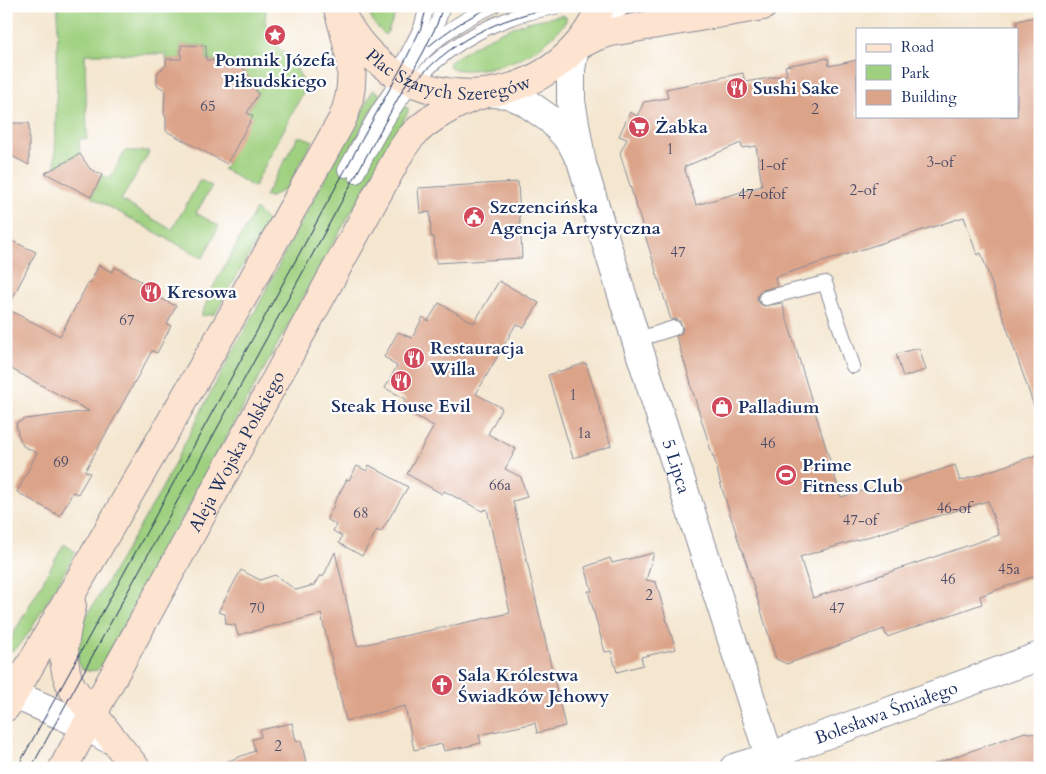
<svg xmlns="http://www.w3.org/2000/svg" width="1046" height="774" font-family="Cardo,serif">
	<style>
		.green { fill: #9fd07f; stroke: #5d806e }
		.building { fill: #dba388; fill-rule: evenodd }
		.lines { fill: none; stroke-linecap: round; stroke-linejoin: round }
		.lane-casing { stroke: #888a96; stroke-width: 16 }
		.street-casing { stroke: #888a96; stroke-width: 30 }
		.secondary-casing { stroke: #888a96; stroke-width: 30 }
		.lane { stroke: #fff; stroke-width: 14 }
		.street { stroke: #fff; stroke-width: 28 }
		.secondary { stroke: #fde4d1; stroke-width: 28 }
		.tram { stroke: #1b2f5e; stroke-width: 1 }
		.labels { text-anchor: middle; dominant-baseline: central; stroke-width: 4.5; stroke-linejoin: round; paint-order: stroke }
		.number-label { font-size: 15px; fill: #4b4c68 }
		.poi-label { font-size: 18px; font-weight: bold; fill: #1b2f5e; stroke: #fff; text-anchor: start }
		.street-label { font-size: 18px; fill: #1b2f5e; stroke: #fff }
	</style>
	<rect width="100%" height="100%" fill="#fff"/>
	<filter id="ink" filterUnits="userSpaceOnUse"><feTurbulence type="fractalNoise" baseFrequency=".02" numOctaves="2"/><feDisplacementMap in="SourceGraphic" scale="10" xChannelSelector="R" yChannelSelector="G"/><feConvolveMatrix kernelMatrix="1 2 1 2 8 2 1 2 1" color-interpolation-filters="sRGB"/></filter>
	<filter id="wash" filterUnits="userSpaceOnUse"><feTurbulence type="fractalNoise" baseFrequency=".0096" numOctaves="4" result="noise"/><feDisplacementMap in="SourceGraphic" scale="20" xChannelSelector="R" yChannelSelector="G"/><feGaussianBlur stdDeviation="1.12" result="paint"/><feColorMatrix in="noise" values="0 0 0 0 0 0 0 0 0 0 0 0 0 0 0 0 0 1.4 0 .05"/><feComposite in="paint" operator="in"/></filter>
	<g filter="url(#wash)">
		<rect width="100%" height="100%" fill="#f4e6cf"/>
		<g class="green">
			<polygon points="58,6 263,6 266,11 265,20 268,32 280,50 291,58 306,87 254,187 223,169 227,164 247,113 258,94 242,66 220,67 220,61 206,60 206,46 181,45 181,59 166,59 166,54 85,54 87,139 79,139 80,154 55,167"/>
			<polygon points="365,6 399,6 387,33 385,35 375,25"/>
			<path d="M562,15L566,17V21C545,49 515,65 481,69C471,70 460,71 450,68L449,63C473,45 499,31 528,22C539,19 551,18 562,15Z"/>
			<polygon points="373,90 380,94 379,97 340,167 403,106 408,108 408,112 370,180 332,245 101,666 97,670 88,671 82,669 78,663 77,632 158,496 211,392 258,306 293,237"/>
			<polygon points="298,137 303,137 313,141 286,189 270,197 265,196"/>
			<polygon points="125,151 150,151 121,200 172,230 200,180 212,186 196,213 219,226 203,258 91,197 102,175 110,179"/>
			<polygon points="256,209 268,222 215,314 201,316 212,289"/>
			<polygon points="64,544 76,552 30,631 19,646 6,654 6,647"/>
		</g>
		<g id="blocks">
			<g class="building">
				<path d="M1040,16V411L1036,412L981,253L977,255L964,217L775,277L777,286L760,291L758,295L757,300L760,304L764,306L782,303L841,497L870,489L871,491L896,484L955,465L960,481L1040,454V574L980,596L982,604L887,637L884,629L787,664L776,659L742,549H741L720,482L714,457H713L690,383H691L676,336L681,334L683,329L682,326L680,321L675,319L671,320L620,153L627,139L619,136L630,112L637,116L644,102L668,98L666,89L743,73L745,82L787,75L785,66L828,58L829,66L857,60V116H1017V21ZM741,143L742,148L756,146L762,186L696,205L684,167ZM988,501L999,535L813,598L800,557Z"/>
				<polygon points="181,45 206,46 206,60 220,61 220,67 242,66 258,94 247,113 253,116 227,164 166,131 166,116 164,115 165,90 157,85 157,73 166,66 166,59 181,59"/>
				<polygon points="6,123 29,123 29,165 6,153"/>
				<polygon points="80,154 90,169 102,175 91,197 45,173"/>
				<polygon points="518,182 522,258 436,263 434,237 431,237 430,212 420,213 418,188"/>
				<polygon points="12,241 36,252 7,309 60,336 88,283 90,283 99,265 112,272 115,267 157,290 154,295 176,306 167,324 171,326 157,353 152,351 85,471 90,473 78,494 73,492 60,516 17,492 37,453 23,446 18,434 16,423 25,419 89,411 6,366 6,253"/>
				<polygon points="499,281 539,303 524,328 516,324 476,394 502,408 488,434 516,449 505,469 521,477 527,497 513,501 565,726 537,733 535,723 479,735 481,743 459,748 444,751 442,744 414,750 405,706 346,721 321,614 238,635 235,625 226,624 225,614 218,612 241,570 260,580 275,575 296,590 314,585 320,575 323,577 335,552 357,646 510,613 487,509 482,511 444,491 442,494 407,474 434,426 401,408 406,399 385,388 397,366 390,362 391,361 384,357 398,332 412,338 423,317 428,321 439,303 474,323"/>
				<polygon points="919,348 926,370 903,377 896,354"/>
				<polygon points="586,363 611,446 573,458 548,375"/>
				<polygon points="369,465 408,487 381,532 377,530 362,556 339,543 342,536 333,531 336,525 327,519 334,505 333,505 347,479 349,480 357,466 367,471"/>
				<polygon points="654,553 646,580 656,582 666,618 666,619 676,649 641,657 643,665 617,672 611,651 605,652 588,591 592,591 585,567 610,558 612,563"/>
				<polygon points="292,723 296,741 301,740 306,763 301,765 302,768 216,768 215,766 255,751 252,739 261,737 260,730"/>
				<polygon points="1025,732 1040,735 1040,768 931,768 931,765"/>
			</g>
		</g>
	</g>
	<g filter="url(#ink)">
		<use href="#blocks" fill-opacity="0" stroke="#888a96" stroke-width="1"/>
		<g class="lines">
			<g class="lane-casing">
				<g id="lane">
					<polyline points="596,29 625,6"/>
					<polyline points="427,46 437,24 443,6"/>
					<polyline points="401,67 421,28 427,6"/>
					<path d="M345,170C385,98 413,40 493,6"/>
					<path d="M356,176C369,151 382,126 398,103C426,64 465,34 511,18C527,12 543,9 559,6"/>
					<polyline points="766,298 825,283 853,366"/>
					<polyline points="636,340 674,328"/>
				</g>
			</g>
			<g class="street-casing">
				<g id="street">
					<path id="s1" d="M575,48L571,69V101L582,164L636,340L773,768"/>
					<polyline points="493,93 508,94 524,101 551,120 571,142 577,154"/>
					<polyline points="6,691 86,726 107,738"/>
					<path id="s2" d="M734,768L770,757L806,742L1040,656"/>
				</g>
			</g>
			<g class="secondary-casing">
				<g id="secondary">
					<path id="s3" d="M346,22C404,125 556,115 601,6"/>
					<polyline points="577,46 595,37 611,32 763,6"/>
					<path d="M72,606C65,632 58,665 73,689L136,768"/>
					<path d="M6,707L243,297L342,120C360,79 349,47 337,6"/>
					<path id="s4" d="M63,768L397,158C401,151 405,144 410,138C425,120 461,100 484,94"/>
				</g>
			</g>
			<use href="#lane" class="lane"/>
			<use href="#street" class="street"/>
			<use href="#secondary" class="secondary"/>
			<g class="tram">
				<path d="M429,46C448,30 470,16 493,6"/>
				<path d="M408,90C449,40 496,19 559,6"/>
				<polyline points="17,768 405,61 421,28 427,6"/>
				<polyline points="31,768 424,51 437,24 443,6"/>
			</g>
		</g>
	</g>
	<defs>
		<g id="sight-disc" transform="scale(1.125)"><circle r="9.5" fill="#d1495b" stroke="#fff"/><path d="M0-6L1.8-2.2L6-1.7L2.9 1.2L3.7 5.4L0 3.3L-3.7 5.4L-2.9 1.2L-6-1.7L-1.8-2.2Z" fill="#fff"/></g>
		<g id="restaurant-disc" transform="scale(1.125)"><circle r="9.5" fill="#d1495b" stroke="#fff"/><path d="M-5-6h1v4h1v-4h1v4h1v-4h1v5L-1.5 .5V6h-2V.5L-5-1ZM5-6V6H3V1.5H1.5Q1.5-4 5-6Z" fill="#fff"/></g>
		<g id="supermarket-disc" transform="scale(1.125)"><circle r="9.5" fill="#d1495b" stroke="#fff"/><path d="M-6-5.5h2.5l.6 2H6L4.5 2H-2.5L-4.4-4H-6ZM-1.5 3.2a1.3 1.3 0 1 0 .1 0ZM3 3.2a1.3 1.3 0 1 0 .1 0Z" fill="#fff"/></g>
		<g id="civic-disc" transform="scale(1.125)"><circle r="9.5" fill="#d1495b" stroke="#fff"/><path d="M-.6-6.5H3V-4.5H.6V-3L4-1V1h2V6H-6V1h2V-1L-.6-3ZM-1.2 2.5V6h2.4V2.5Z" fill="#fff"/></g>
		<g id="shop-disc" transform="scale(1.125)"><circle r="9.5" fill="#d1495b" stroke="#fff"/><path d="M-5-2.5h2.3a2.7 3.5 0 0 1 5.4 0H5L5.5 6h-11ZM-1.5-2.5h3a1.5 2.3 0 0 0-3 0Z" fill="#fff"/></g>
		<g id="stadium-disc" transform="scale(1.125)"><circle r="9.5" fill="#d1495b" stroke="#fff"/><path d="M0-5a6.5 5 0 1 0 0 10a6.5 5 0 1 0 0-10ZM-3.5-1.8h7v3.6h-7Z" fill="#fff"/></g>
		<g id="church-disc" transform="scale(1.125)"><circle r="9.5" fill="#d1495b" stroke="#fff"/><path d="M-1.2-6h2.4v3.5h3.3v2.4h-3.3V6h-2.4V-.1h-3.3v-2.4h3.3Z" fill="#fff"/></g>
	</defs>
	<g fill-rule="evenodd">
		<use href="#sight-disc" x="275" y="35"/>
		<use href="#restaurant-disc" x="737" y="88"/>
		<use href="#supermarket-disc" x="639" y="127"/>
		<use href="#civic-disc" x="474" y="217"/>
		<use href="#restaurant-disc" x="151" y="292"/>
		<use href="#restaurant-disc" x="414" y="358"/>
		<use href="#restaurant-disc" x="401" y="381"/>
		<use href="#shop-disc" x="722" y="407"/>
		<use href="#stadium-disc" x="786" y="475"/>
		<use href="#church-disc" x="442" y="685"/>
	</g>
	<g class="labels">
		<g class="number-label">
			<text x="208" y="106">65</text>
			<text x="815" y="109">2</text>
			<text x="670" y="149">1</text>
			<text x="940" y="162">3-of</text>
			<text x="772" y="165">1-of</text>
			<text x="863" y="190">2-of</text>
			<text x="762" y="194">47-ofof</text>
			<text x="678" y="252">47</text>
			<text x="127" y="320">67</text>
			<text x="573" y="395">1</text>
			<text x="584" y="433">1a</text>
			<text x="768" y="443">46</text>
			<text x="61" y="462">69</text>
			<text x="500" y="485">66a</text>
			<text x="954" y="508">46-of</text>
			<text x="361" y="513">68</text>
			<text x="860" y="520">47-of</text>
			<text x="1009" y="569">45a</text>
			<text x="948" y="579">46</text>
			<text x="649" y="595">2</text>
			<text x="257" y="608">70</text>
			<text x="837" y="608">47</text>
			<text x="278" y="746">2</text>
		</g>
		<g class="poi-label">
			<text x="275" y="60" text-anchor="middle">Pomnik Józefa<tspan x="275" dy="21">Piłsudskiego</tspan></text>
			<text x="753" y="88">Sushi Sake</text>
			<text x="655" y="127">Żabka</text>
			<text x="490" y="207">Szczencińska<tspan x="490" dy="21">Agencja Artystyczna</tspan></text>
			<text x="167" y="292">Kresowa</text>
			<text x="430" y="348">Restauracja<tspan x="430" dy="21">Willa</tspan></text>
			<text x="401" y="406" text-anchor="middle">Steak House Evil</text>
			<text x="738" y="407">Palladium</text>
			<text x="802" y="465">Prime<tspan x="802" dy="21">Fitness Club</tspan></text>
			<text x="458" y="675">Sala Królestwa<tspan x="458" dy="21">Świadków Jehowy</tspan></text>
		</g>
		<g class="street-label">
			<text stroke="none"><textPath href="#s3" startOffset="125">Plac Szarych Szeregów</textPath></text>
			<text stroke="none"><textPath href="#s4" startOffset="361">Aleja Wojska Polskiego</textPath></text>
			<text stroke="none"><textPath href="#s1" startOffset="434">5 Lipca</textPath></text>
			<text stroke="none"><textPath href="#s2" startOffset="162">Bolesława Śmiałego</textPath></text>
		</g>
	</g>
	<rect width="1046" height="774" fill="none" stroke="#fff" stroke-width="25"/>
	<rect x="856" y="28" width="162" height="90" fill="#ffffff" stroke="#a4acbf"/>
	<rect x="866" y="44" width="25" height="8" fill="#fde4d1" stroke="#a4acbf"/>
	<text x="901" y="52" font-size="15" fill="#1b2f5e">Road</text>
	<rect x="866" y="65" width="25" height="15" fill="#9fd07f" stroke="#a4acbf"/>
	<text x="901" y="78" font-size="15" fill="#1b2f5e">Park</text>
	<rect x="866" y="90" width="25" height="15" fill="#dba388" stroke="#a4acbf"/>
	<text x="901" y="102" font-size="15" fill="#1b2f5e">Building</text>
</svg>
